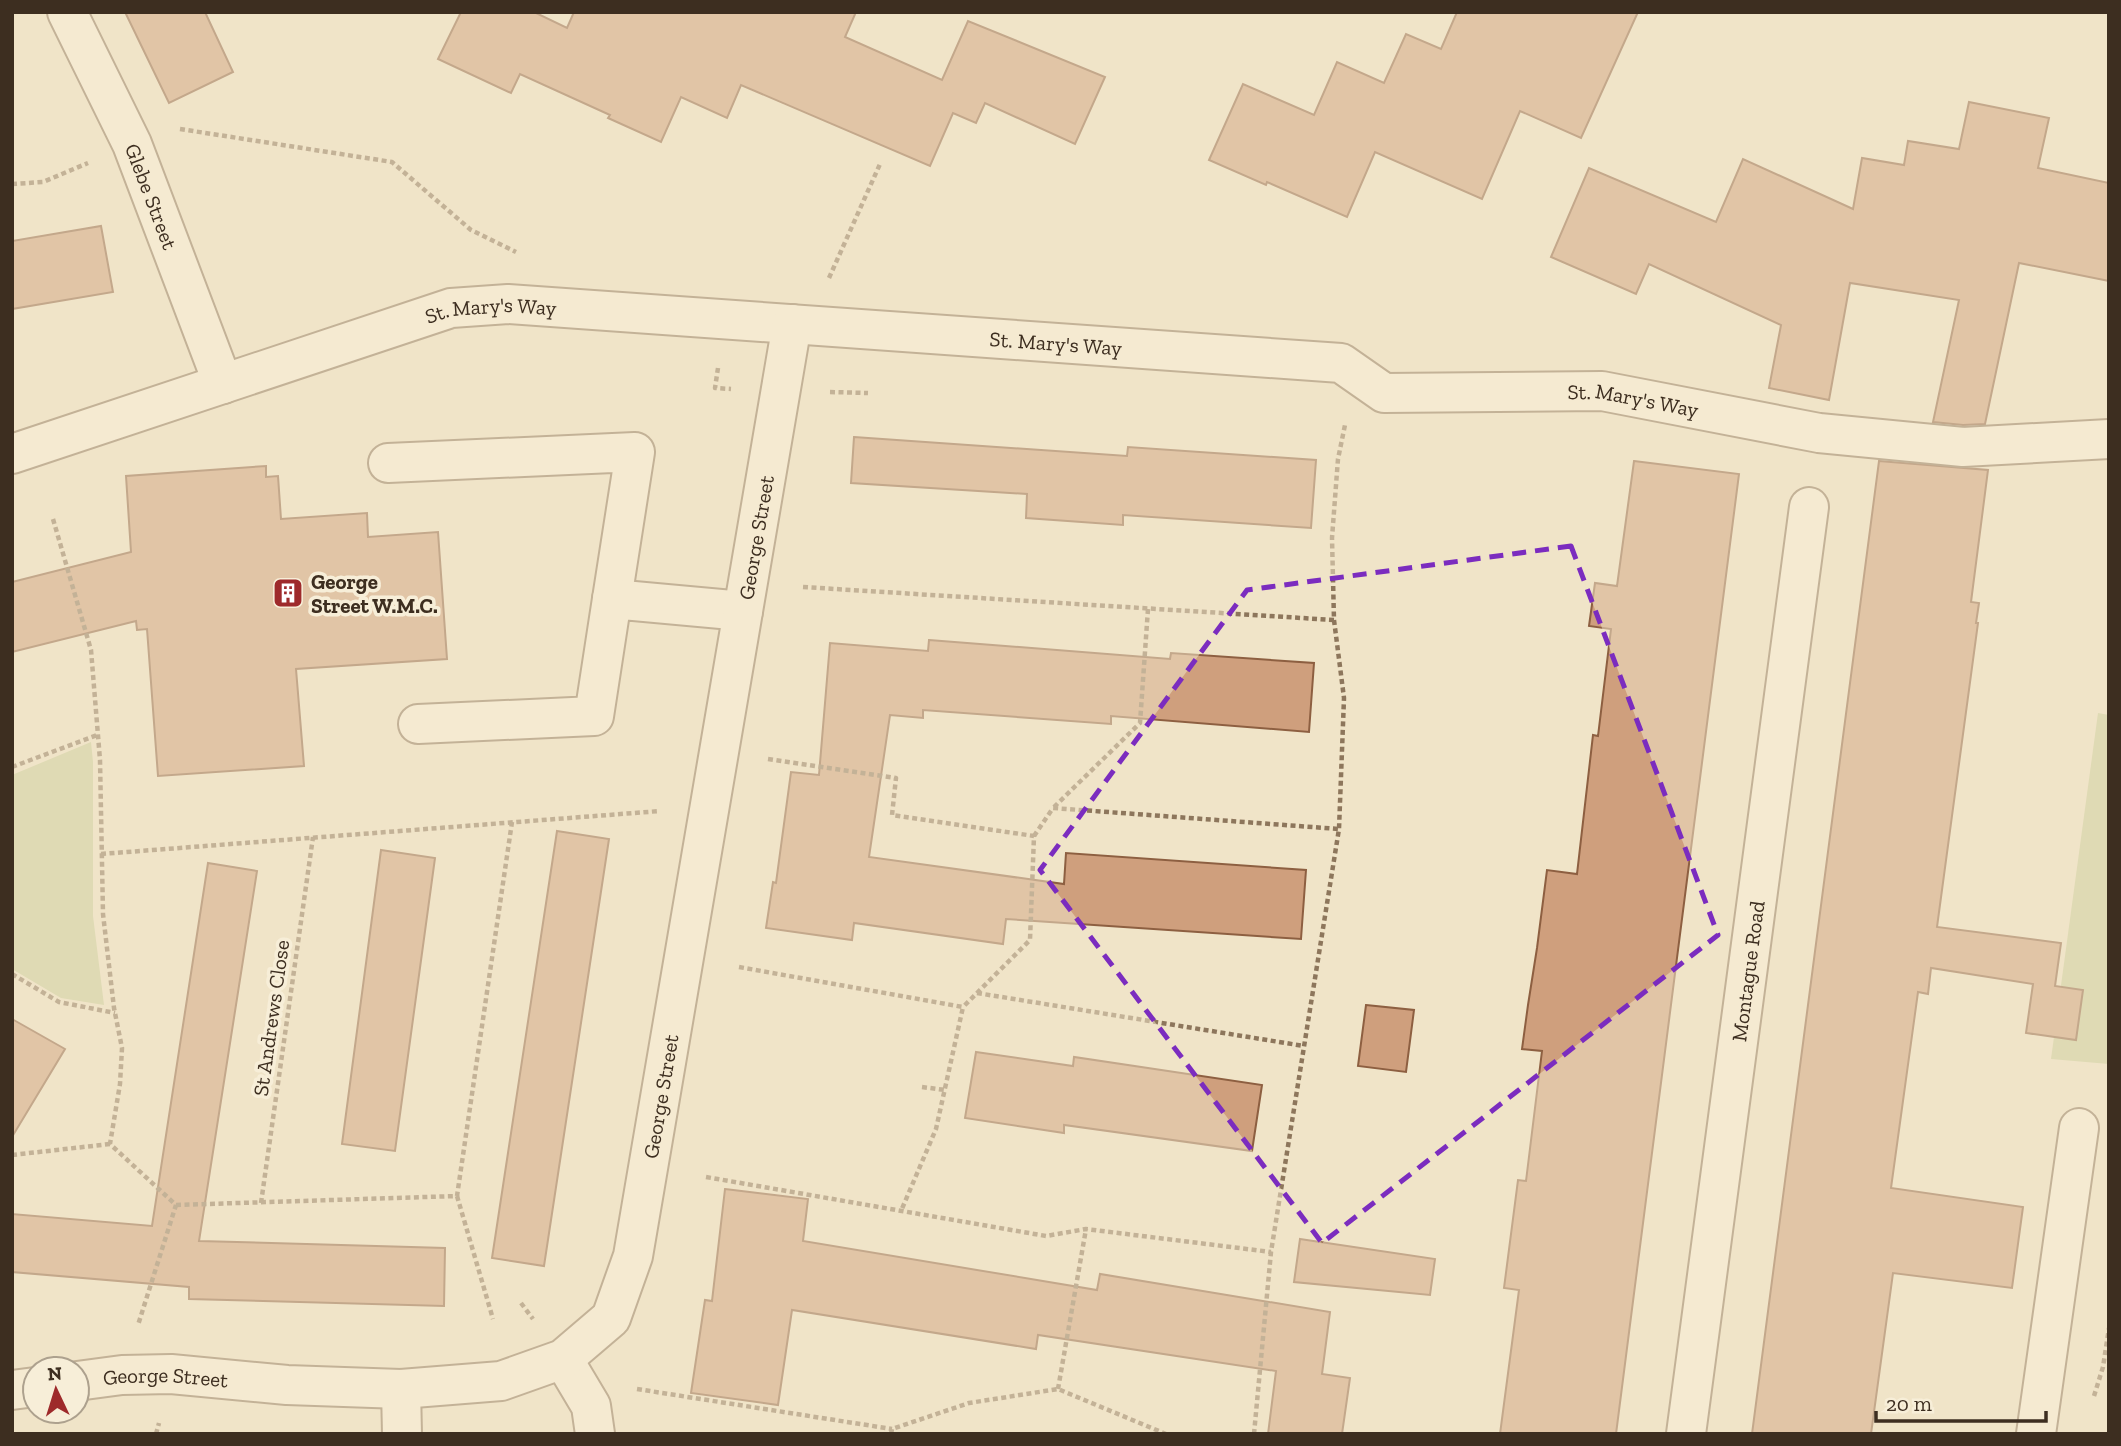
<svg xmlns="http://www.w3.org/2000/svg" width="2121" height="1446" font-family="'Zilla Slab',serif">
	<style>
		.green { fill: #c9cf9b }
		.building { fill: #cf9f7d; stroke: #8d5f41; stroke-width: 2 }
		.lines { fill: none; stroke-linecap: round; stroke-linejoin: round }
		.minor-casing { stroke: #8d765c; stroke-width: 42 }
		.path { stroke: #8d765c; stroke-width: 4.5; stroke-dasharray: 5 3.5; stroke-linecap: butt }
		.minor { stroke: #faf1dc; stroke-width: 38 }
		.marked { fill: none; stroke: #7b2cbf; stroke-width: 5; stroke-dasharray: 14 9; stroke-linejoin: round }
		.labels { text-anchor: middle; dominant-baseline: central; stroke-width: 7; stroke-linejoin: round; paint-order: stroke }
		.street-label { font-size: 21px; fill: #3d2e20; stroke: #f7eed8 }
		.poi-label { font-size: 21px; font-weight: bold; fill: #3d2e20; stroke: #f7eed8; text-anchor: start }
	</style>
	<rect width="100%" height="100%" fill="#f0e4c8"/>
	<g class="green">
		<polygon points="2098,713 2109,715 2109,1064 2051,1059"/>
		<polygon points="91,742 93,762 93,916 104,1005 61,998 12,969 12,775"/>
	</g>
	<g class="building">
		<polygon points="125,12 205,12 233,72 169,103"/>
		<polygon points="461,12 534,12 567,28 574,12 856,12 845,37 942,80 968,21 1105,77 1075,144 985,103 976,123 953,113 930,166 741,85 727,118 681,97 661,142 608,118 610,115 520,74 511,93 438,59"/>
		<polygon points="1457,12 1638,12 1581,138 1520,111 1482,199 1375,152 1347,217 1267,182 1266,185 1209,160 1243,84 1314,115 1337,62 1384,83 1406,34 1441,49"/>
		<polygon points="1969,102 2049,118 2038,168 2109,183 2109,281 2019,263 1985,424 1963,425 1933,422 1959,300 1850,283 1829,400 1769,388 1781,325 1649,264 1636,294 1551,257 1589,168 1716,222 1743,159 1853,209 1862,158 1904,165 1908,141 1959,149"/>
		<polygon points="101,226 113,292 12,309 12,241"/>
		<polygon points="854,437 1127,456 1128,447 1316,460 1311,528 1123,515 1123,525 1026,518 1027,494 851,483"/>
		<polygon points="1634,461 1739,474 1616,1434 1500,1434 1519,1290 1504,1288 1518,1180 1526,1181 1542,1051 1522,1049 1528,1005 1537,948 1547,870 1577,874 1593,735 1598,736 1611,629 1589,626 1595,583 1617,586"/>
		<polygon points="1879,461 1988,470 1971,602 1979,603 1976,623 1978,623 1937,927 2061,943 2055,986 2083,990 2076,1040 2026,1033 2033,984 1931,968 1928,994 1918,992 1891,1188 2023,1207 2012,1288 1893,1273 1871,1434 1752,1434"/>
		<polygon points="266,466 266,477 278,476 281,519 367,513 368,537 438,532 447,659 296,669 304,766 158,776 147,629 137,630 136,621 12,652 12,582 131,552 126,476"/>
		<polygon points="929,640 1170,659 1171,653 1314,663 1309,732 1111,716 1111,724 923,710 923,718 890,715 869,857 1064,884 1066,853 1306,870 1301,939 1006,919 1003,944 854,923 852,940 766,928 773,882 776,883 791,772 819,775 830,643 928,651"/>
		<polygon points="557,831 609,839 544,1266 492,1258"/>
		<polygon points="381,850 435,858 395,1151 342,1144"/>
		<polygon points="208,863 257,871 199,1241 445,1248 444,1306 189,1299 189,1287 12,1272 12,1214 152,1226"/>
		<polygon points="1366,1005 1414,1010 1406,1072 1358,1066"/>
		<polygon points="12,1019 65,1049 12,1137"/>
		<polygon points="976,1052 1073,1066 1074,1057 1262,1085 1252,1151 1064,1125 1064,1133 965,1118"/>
		<polygon points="725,1189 808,1199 803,1241 1097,1290 1100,1274 1330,1312 1322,1374 1350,1378 1342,1434 1268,1434 1276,1371 1038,1335 1036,1349 792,1310 778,1405 691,1393 705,1300 712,1301"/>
		<polygon points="1300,1239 1435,1259 1430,1295 1294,1282"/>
	</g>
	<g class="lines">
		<g class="minor-casing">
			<g id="minor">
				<path id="s1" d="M67,12L132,144L223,384"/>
				<path id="s2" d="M12,454L451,308L508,304L1341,363L1384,393L1602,391L1819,433L1963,447L2109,439"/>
				<polyline points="388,463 635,452 612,599"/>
				<polyline points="418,724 594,716 612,599 743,611"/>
				<polyline points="563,1359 591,1406 595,1434"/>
				<path id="s3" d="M77,1381L122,1375L171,1374L287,1385L401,1389L501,1381L563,1359L611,1318L633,1256L792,324"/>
				<polyline points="401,1389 402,1434"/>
				<polyline points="12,1390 35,1387"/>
				<path id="s4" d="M1686,1434L1809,507"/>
				<polyline points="2036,1434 2079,1128"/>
			</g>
		</g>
		<g class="path">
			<polyline points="180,129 392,162 471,230 516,252"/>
			<polyline points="12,184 43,182 88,163"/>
			<polyline points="829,278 880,164"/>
			<polyline points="718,368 715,388 731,389"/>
			<polyline points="830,392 868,393"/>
			<polyline points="53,519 91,650 100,760 103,914 114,1008 122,1048 120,1084 110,1144 176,1205 138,1325"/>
			<polyline points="803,587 1334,620"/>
			<polyline points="768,759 896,778 892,815 1034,836 1030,940 963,1007"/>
			<polyline points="12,767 97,735"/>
			<polyline points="1054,807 1140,723 1148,609"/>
			<polyline points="1034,836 1053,808 1339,829"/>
			<polyline points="101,854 660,811"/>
			<polyline points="739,967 963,1007 936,1129 901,1211"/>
			<polyline points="12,974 59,1002 115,1013"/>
			<polyline points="977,993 1304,1046"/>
			<polyline points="922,1087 945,1090"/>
			<polyline points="12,1155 110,1144"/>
			<polyline points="706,1177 1046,1236 1086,1229 1271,1252"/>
			<polyline points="457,1196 493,1319"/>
			<polyline points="261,1203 313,837"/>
			<polyline points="176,1205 457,1196 512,822"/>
			<polyline points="521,1303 533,1319"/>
			<polyline points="637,1389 892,1429"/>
			<polyline points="1058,1389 1086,1229"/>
			<polyline points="2094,1396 2103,1367 2109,1328"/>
			<polyline points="156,1434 159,1423"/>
			<polyline points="891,1434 892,1429 969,1403 1058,1389 1166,1434"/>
			<polyline points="1254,1434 1271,1252 1339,829 1344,698 1334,620 1332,538 1338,459 1345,425"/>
		</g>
		<use href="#minor" class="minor"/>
	</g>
	<path d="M0 0H2121V1446H0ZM1571,546L1718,935L1322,1243L1040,870L1247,590Z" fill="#f0e4c8" fill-opacity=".55" fill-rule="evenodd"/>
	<path class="marked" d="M1571,546L1718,935L1322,1243L1040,870L1247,590Z"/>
	<defs>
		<g id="building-square" transform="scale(1.575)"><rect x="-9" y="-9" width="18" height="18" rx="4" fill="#9e2a2b" stroke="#f7eed8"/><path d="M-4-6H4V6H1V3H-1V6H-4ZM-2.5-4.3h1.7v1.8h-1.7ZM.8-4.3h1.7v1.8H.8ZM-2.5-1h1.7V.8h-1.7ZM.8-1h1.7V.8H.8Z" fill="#fff"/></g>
	</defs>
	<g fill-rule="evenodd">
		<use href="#building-square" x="288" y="593"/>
	</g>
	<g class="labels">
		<g class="street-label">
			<text stroke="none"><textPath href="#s1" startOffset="203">Glebe Street</textPath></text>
			<text stroke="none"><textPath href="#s2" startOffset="502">St. Mary's Way</textPath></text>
			<text stroke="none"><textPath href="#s2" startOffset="1069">St. Mary's Way</textPath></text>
			<text stroke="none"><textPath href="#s2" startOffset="1657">St. Mary's Way</textPath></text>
			<text stroke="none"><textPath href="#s3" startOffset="1349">George Street</textPath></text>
			<text stroke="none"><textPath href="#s4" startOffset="467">Montague Road</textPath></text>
			<text transform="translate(271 1018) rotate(-82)">St Andrews Close</text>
			<text stroke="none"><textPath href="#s3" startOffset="782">George Street</textPath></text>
			<text stroke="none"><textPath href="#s3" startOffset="89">George Street</textPath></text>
		</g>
		<g class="poi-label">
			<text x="311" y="581">George<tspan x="311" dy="24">Street W.M.C.</tspan></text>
		</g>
	</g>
	<rect width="2121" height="1446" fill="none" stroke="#3d2e20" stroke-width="28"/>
	<g transform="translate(56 1390) rotate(356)"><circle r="33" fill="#f7eed8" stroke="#ada18e" stroke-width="2"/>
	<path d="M0-5L12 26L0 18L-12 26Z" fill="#9e2a2b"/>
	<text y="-10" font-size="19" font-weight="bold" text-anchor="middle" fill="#3d2e20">N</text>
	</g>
	<path d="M1876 1411v10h170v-10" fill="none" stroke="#3d2e20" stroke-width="3.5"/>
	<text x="1886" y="1411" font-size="21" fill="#3d2e20" stroke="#f7eed8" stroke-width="5" paint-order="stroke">20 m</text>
</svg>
